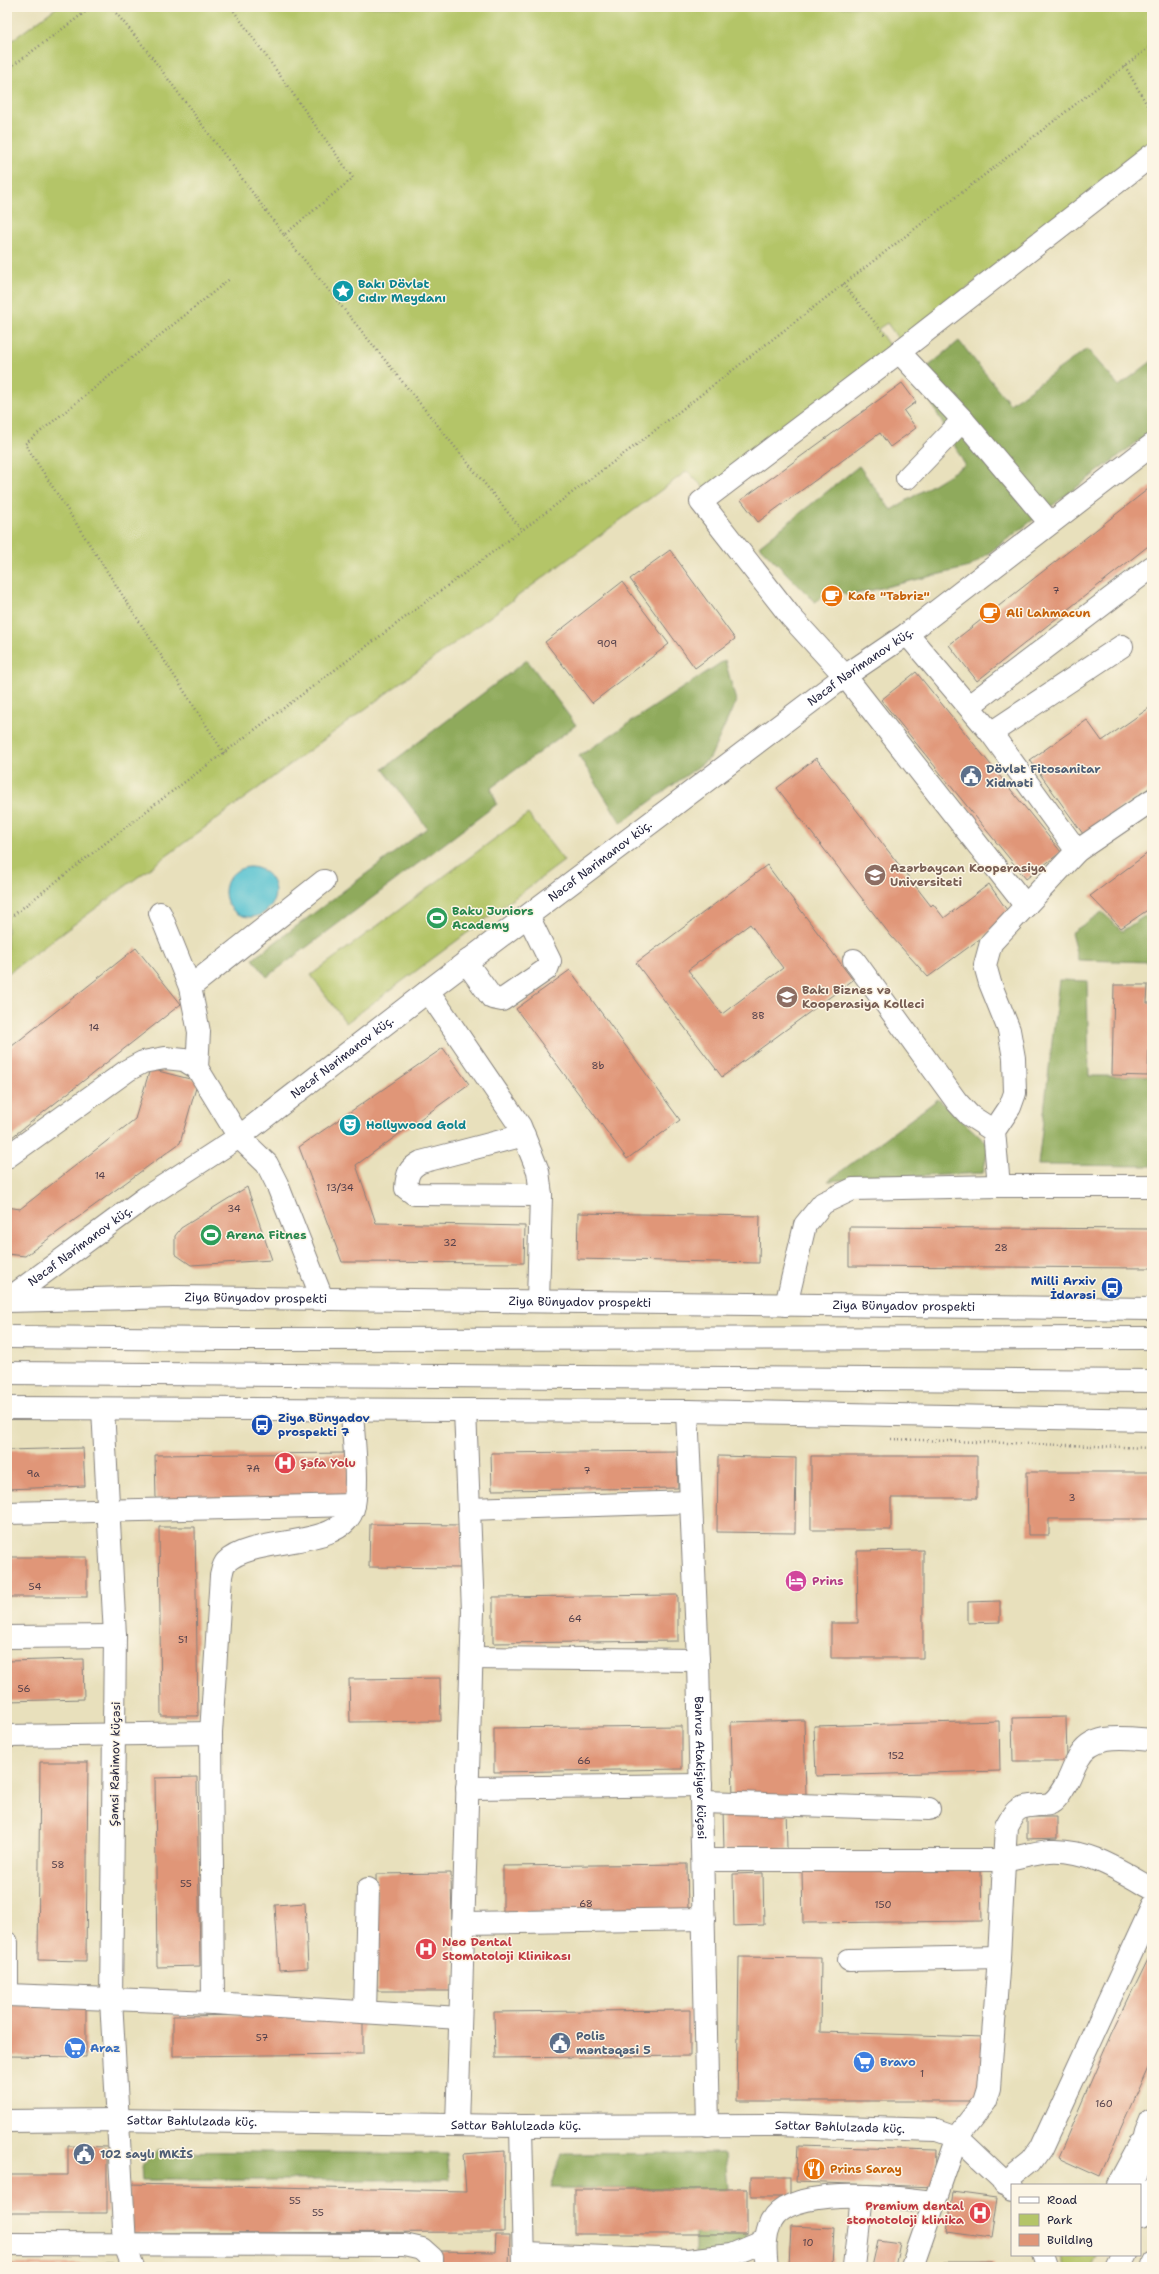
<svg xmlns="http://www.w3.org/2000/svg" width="1159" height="2274" font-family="'Shantell Sans',sans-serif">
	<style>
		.green { fill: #b4c568; stroke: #6b7452 }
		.forest { fill: #8faa5c; stroke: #58664c }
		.water { fill: #57c2d1; stroke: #3c7286 }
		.building { fill: #e09678; fill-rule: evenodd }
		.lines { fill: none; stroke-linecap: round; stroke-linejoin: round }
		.minor-casing { stroke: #85817c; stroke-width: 24 }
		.major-casing { stroke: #85817c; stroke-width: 24 }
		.path { stroke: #85817c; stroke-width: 2.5; stroke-dasharray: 1 3; stroke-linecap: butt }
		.minor { stroke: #fff; stroke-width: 22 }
		.major { stroke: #fff; stroke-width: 22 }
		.labels { text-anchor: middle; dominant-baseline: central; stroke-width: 3; stroke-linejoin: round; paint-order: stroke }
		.number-label { font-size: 10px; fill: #523f4a }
		.culture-label { font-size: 12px; font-weight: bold; fill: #0d838f; stroke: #fcf5e5; text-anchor: start }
		.food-label { font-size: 12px; font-weight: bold; fill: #c56008; stroke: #fcf5e5; text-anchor: start }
		.street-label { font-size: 12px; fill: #22223b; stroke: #fcf5e5 }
		.service-label { font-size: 12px; font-weight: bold; fill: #4e5e75; stroke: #fcf5e5; text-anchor: start }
		.education-label { font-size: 12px; font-weight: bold; fill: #785e54; stroke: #fcf5e5; text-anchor: start }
		.leisure-label { font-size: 12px; font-weight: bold; fill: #27864d; stroke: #fcf5e5; text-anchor: start }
		.transit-label { font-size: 12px; font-weight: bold; fill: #164399; stroke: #fcf5e5; text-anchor: end }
		.health-label { font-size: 12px; font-weight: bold; fill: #be3a42; stroke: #fcf5e5; text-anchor: start }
		.hotel-label { font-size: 12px; font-weight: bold; fill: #b23c85; stroke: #fcf5e5; text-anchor: start }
		.shop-label { font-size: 12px; font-weight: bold; fill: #366cbe; stroke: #fcf5e5; text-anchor: start }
	</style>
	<rect width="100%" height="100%" fill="#fcf5e5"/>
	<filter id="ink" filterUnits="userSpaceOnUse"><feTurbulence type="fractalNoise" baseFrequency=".025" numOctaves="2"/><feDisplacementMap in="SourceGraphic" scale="8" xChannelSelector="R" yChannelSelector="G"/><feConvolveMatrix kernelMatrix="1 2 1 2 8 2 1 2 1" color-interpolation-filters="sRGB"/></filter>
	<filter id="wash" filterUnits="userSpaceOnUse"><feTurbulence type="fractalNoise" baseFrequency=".012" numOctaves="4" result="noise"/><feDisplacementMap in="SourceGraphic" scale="16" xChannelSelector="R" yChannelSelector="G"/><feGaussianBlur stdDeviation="0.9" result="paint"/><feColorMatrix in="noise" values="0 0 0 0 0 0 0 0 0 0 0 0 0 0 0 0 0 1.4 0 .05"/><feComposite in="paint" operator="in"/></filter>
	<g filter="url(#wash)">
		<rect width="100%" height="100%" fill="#e8e0bc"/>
		<g class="green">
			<polygon points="57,7 1152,7 1152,148 899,340 887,323 878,329 890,347 706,490 687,471 7,974 7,44"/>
			<polygon points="528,814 564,861 346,1023 311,975"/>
			<polygon points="1060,2255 1096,2255 1091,2267 1065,2267"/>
		</g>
		<g class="forest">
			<polygon points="959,341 1010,404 1087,349 1119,386 1152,361 1152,431 970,567 847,596 837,587 815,602 759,546 859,466 891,510 965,465 917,376"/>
			<polygon points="527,660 576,725 491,788 497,804 267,977 253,959 427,828 383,769"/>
			<polygon points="725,660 736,701 710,758 621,823 579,756"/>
			<polygon points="1152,911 1152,962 1078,960 1071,933 1102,912 1122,931"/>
			<polygon points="1059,980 1087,981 1089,1076 1148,1076 1149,1035 1152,1035 1152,1166 1038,1165"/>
			<polygon points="938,1099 989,1145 983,1173 828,1181"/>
			<polygon points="157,2151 447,2154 450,2180 142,2180 141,2167"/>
			<polygon points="725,2153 728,2189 550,2188 561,2154"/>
			<rect x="695" y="2234" width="52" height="33"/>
		</g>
		<circle class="water" cx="250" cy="892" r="25"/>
		<g id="blocks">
			<g class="building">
				<polygon points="902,383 916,402 904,411 916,428 890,447 880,433 758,522 741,500"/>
				<polygon points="1152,486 1152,543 977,681 949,645"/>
				<polygon points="670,550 735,639 695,668 630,579"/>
				<polygon points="622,582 669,644 592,703 545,642"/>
				<polygon points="916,672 1061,852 1026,879 881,700"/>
				<polygon points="1152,706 1152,786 1083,834 1030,760 1087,720 1102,741"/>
				<polygon points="816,758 931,906 933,904 944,918 989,884 1011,916 928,977 891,936 777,788"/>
				<polygon points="1152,850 1152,907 1121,928 1090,896"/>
				<path d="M767,865L853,980L722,1077L636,963ZM750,924L783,968L722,1014L688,970Z"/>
				<polygon points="136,948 181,1004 7,1141 7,1050"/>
				<polygon points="570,970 680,1120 627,1159 516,1009"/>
				<polygon points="1114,985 1148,985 1147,1003 1152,1003 1152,1035 1149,1035 1148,1076 1112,1075"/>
				<polygon points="443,1048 469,1084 356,1165 376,1223 525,1226 524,1263 342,1262 299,1147"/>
				<polygon points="150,1069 198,1081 180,1143 25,1256 7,1254 7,1207 20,1209 135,1119"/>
				<polygon points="247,1187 272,1260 191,1265 175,1254 175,1236 181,1228"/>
				<polygon points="578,1213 760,1216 759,1263 577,1259"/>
				<polygon points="849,1227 1152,1229 1152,1268 849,1266"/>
				<polygon points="83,1448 85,1486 7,1489 7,1450"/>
				<polygon points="677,1451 678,1488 492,1490 491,1453"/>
				<polygon points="349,1453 350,1497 156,1499 155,1455"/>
				<polygon points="718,1456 796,1458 795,1533 717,1532"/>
				<polygon points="811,1456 977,1456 977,1498 891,1498 891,1530 811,1530"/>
				<polygon points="1027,1472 1152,1472 1152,1519 1049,1519 1049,1535 1028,1535"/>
				<polygon points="370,1524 462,1525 462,1568 369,1567"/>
				<polygon points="159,1527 195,1527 198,1716 161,1716"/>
				<polygon points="923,1550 923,1658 831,1658 831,1623 858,1623 857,1551"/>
				<rect x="7" y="1557" width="80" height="40"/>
				<polygon points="678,1595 678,1641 493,1643 493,1597"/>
				<polygon points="1000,1601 1000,1622 968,1623 968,1602"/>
				<polygon points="83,1659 84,1699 7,1701 7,1661"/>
				<polygon points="440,1678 441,1721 350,1722 349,1679"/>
				<polygon points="1066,1717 1067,1761 1013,1761 1012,1718"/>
				<polygon points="804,1720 806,1795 733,1797 731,1722"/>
				<polygon points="999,1721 1000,1771 816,1776 814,1726"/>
				<polygon points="682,1726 682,1769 494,1772 494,1728"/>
				<polygon points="40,1762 88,1762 86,1961 38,1960"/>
				<polygon points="197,1777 200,1966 157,1967 155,1778"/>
				<polygon points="786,1807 787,1849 724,1850 723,1809"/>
				<polygon points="1027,1817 1057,1817 1057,1838 1027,1839"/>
				<polygon points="687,1864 688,1911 503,1913 503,1866"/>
				<polygon points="981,1870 982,1921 803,1923 802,1871"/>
				<polygon points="451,1873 453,1991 377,1991 376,1874"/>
				<polygon points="763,1873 764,1925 734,1926 733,1874"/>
				<polygon points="305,1903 308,1968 279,1970 275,1905"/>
				<polygon points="1152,1950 1152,2059 1100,2176 1058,2157 1112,2033"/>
				<polygon points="739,1957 821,1958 820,2032 984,2037 980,2101 737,2101"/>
				<polygon points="7,2005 86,2005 86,2057 7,2056"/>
				<polygon points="690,2010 690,2056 495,2058 494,2012"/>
				<polygon points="363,2014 363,2054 173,2056 173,2016"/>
				<polygon points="68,2146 107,2147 107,2213 7,2213 7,2175 68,2175"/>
				<polygon points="798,2146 936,2150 935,2187 796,2182"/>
				<polygon points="505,2151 504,2232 132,2233 128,2184 466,2191 463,2154"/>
				<rect x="751" y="2177" width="39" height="20"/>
				<rect x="574" y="2189" width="173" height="45"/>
				<polygon points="953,2192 997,2198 991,2238 947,2232"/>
				<polygon points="791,2226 834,2228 832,2267 789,2267"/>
				<polygon points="496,2235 510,2235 509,2267 441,2267 441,2251 495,2252"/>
				<polygon points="878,2240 900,2243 895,2267 872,2267"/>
				<rect x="944" y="2262" width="49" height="5"/>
				<rect x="7" y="2264" width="119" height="3"/>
			</g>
		</g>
	</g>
	<g filter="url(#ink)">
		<use href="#blocks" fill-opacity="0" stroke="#85817c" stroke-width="1"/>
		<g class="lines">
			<g class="minor-casing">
				<g id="minor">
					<polyline points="899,352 701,502 791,617 845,676 1026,906"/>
					<polyline points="907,478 963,420"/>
					<polyline points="1050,523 963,420 899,352 1152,155"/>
					<polyline points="907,634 991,733 1077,851"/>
					<polyline points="969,706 1152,567"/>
					<polyline points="991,733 1122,646"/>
					<polyline points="160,913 190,987 199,1032 197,1068"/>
					<polyline points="854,960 957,1102 969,1115 994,1131"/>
					<polyline points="466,962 492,998 502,1000 547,969 550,961 528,916"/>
					<polyline points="190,987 324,881"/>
					<polyline points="428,991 520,1126 538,1171 541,1195 538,1301"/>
					<path d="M524,1135L421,1162C409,1168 407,1174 406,1188L414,1194L541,1195"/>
					<polyline points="7,1157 128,1070 143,1062 165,1058 184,1060 197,1068 239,1137 267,1164 277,1184 322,1298"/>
					<polyline points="999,1186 994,1131 1010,1107 1015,1093 1014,1058 1009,1030 990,983 985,965 991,943 1077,851 1152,800"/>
					<path id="s1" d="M7,1300L145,1198L239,1137L428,991L845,676L907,634L1152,445"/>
					<polyline points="786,1305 805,1225 823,1203 853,1189 999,1186 1152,1186"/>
					<polyline points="103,1409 115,1636 111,2000 125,2245 133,2267"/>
					<path id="s2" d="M687,1411L698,1660L708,2126"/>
					<polyline points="469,1509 691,1502"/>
					<polyline points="7,1513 354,1505"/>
					<polyline points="7,1637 115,1636"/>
					<polyline points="472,1658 698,1660"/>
					<polyline points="7,1736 211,1733"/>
					<polyline points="467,1788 701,1785"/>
					<polyline points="702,1802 929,1809"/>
					<path d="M703,1860H1004C1019,1857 1035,1852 1050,1851C1088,1849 1121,1871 1152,1889"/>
					<polyline points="463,1923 704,1919"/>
					<polyline points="7,1943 7,1995"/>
					<polyline points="849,1960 999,1957"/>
					<polyline points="8,1995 213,2003 460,2018"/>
					<path d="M213,2003L211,1733L221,1576C222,1572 223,1565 226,1562C255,1534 346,1551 354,1505C359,1478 353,1438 352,1410"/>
					<polyline points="365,2012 368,1889"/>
					<path id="s3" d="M7,2121L117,2120L521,2126L777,2125L937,2130L957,2137L1012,2189"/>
					<polyline points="457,2125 473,1611 465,1410"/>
					<polyline points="521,2126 524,2267"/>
					<polyline points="1004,2184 1031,2162 1041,2148 1152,1907"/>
					<polyline points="1119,2185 1140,2146"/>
					<polyline points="7,2244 404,2245 422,2249 432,2258 432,2267"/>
					<polyline points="525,2254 688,2260 731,2255 765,2241"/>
					<polyline points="1043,2255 1047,2267"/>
					<path d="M767,2267C765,2251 764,2238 771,2222C791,2183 898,2198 934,2202"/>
					<polyline points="854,2267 862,2196"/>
					<path d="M912,2267L957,2137L985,2101L989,2088L999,1957L1006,1826C1016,1807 1019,1807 1039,1805C1043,1805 1048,1805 1051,1803C1058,1799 1062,1790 1066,1784C1071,1776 1073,1767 1078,1759C1092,1731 1126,1738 1152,1740"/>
				</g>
			</g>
			<g class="major-casing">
				<g id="major">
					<path id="s4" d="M7,1301L174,1297L1152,1309"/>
					<polyline points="7,1337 225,1339 1152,1338"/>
					<polyline points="7,1373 1152,1381"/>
					<polyline points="7,1408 687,1411 1152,1420"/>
					<polyline points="1134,2185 1147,2133 1152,2121"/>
					<polyline points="1140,2217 1152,2191"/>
					<polyline points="1117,2267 1123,2255"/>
					<polyline points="1150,2267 1152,2263"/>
				</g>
			</g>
			<g class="path">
				<polyline points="111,7 145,48 284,235 353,178 231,7"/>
				<polyline points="1125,66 1152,114"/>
				<polyline points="7,70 92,7"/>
				<polyline points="284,235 522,530"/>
				<polyline points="843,284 885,335"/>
				<polyline points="224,753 25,444 231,278"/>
				<polyline points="7,920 158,802 640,442 1152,45"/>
				<polyline points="891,1439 1152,1448"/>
			</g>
			<use href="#minor" class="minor"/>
			<use href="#major" class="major"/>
		</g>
	</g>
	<defs>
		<g id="sight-disc" transform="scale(1.15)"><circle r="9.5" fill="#0f9aa8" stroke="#fcf5e5"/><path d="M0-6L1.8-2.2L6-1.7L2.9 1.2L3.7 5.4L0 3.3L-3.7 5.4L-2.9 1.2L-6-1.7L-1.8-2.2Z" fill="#fff"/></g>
		<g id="cafe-disc" transform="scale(1.15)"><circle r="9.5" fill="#e8710a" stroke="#fcf5e5"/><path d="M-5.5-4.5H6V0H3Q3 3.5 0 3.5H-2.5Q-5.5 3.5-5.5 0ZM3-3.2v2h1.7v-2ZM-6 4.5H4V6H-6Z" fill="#fff"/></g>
		<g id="civic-disc" transform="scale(1.15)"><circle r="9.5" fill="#5c6f8a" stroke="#fcf5e5"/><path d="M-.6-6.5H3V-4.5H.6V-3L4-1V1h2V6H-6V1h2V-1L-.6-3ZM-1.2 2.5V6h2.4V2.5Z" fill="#fff"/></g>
		<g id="university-disc" transform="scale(1.15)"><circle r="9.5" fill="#8d6e63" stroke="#fcf5e5"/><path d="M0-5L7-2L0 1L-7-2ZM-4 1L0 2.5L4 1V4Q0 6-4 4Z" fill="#fff"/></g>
		<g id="stadium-disc" transform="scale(1.15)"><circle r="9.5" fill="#2e9e5b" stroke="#fcf5e5"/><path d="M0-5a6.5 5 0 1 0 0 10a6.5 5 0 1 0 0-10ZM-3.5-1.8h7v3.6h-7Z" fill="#fff"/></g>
		<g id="theatre-disc" transform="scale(1.15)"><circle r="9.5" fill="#0f9aa8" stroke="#fcf5e5"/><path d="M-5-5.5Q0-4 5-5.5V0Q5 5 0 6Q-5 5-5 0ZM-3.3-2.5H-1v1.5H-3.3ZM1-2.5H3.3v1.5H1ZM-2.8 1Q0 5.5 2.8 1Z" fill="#fff"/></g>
		<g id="bus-disc" transform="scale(1.15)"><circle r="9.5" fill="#1a4fb4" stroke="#fcf5e5"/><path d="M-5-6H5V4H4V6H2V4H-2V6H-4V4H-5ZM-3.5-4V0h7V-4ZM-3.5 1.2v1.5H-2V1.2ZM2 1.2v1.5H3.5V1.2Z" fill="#fff"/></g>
		<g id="hospital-disc" transform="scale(1.15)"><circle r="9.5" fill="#e0444e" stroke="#fcf5e5"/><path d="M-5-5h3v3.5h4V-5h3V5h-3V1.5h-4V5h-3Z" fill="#fff"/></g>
		<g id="hotel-disc" transform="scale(1.15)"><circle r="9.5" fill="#d1479c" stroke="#fcf5e5"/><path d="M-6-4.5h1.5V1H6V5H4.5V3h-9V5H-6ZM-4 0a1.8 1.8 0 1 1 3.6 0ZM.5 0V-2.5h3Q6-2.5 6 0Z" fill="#fff"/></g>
		<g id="supermarket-disc" transform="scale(1.15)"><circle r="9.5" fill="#3f7fe0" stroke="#fcf5e5"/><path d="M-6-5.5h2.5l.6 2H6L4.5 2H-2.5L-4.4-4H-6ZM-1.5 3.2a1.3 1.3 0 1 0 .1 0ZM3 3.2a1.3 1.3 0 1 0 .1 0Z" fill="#fff"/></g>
		<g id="restaurant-disc" transform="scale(1.15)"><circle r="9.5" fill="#e8710a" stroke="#fcf5e5"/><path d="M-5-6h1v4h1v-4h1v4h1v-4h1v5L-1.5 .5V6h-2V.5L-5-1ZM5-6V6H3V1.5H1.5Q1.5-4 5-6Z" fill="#fff"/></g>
	</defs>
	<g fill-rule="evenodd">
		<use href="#sight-disc" x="343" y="291"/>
		<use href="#cafe-disc" x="832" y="596"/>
		<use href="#cafe-disc" x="990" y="613"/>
		<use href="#civic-disc" x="971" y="776"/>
		<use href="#university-disc" x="875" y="875"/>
		<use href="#stadium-disc" x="437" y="918"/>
		<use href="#university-disc" x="787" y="997"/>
		<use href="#theatre-disc" x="350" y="1125"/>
		<use href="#stadium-disc" x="211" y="1235"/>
		<use href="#bus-disc" x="1112" y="1288"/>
		<use href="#bus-disc" x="262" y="1425"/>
		<use href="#hospital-disc" x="285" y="1463"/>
		<use href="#hotel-disc" x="796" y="1581"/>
		<use href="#hospital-disc" x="426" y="1949"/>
		<use href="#civic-disc" x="560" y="2043"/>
		<use href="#supermarket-disc" x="75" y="2048"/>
		<use href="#supermarket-disc" x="864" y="2062"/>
		<use href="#civic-disc" x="84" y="2154"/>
		<use href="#restaurant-disc" x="814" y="2169"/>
		<use href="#hospital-disc" x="980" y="2213"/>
	</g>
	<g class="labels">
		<g class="number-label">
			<text x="1056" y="590">7</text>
			<text x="607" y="643">909</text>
			<text x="758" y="1015">8B</text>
			<text x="94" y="1027">14</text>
			<text x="598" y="1065">8b</text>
			<text x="100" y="1175">14</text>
			<text x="340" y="1187">13/34</text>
			<text x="234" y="1208">34</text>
			<text x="450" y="1242">32</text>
			<text x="1001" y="1247">28</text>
			<text x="253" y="1468">7А</text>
			<text x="587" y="1470">7</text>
			<text x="33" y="1473">9а</text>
			<text x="1072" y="1497">3</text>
			<text x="35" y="1586">54</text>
			<text x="575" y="1618">64</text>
			<text x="183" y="1639">51</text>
			<text x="24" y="1688">56</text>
			<text x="896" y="1755">152</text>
			<text x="584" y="1760">66</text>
			<text x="58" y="1864">58</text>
			<text x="186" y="1883">55</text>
			<text x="586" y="1903">68</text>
			<text x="883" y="1904">150</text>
			<text x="262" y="2037">57</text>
			<text x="922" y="2073">1</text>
			<text x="1104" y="2103">160</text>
			<text x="295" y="2200">55</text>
			<text x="318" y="2212">55</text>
			<text x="808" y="2242">10</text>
		</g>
		<g class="culture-label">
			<text x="358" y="284">Bakı Dövlət<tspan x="358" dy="14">Cıdır Meydanı</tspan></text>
			<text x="366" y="1125">Hollywood Gold</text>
		</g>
		<g class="food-label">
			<text x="848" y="596">Kafe "Təbriz"</text>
			<text x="1006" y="613">Ali Lahmacun</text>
			<text x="830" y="2169">Prins Saray</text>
		</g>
		<g class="street-label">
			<text stroke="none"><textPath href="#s1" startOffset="1063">Nəcəf Nərimanov küç.</textPath></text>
			<text stroke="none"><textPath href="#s1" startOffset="738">Nəcəf Nərimanov küç.</textPath></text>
			<text stroke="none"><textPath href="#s1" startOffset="414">Nəcəf Nərimanov küç.</textPath></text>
			<text stroke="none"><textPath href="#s1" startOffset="91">Nəcəf Nərimanov küç.</textPath></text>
			<text stroke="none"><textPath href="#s4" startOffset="249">Ziya Bünyadov prospekti</textPath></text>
			<text stroke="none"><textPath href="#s4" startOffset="573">Ziya Bünyadov prospekti</textPath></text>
			<text stroke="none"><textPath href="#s4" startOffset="897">Ziya Bünyadov prospekti</textPath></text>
			<text transform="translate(115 1764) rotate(-89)">Şəmsi Rəhimov küçəsi</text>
			<text stroke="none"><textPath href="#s2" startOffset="357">Bəhruz Atakişiyev küçəsi</textPath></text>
			<text stroke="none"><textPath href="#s3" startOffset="185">Səttar Bəhlulzadə küç.</textPath></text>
			<text stroke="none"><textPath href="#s3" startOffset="509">Səttar Bəhlulzadə küç.</textPath></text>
			<text stroke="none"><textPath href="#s3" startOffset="833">Səttar Bəhlulzadə küç.</textPath></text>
		</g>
		<g class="service-label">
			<text x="986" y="769">Dövlət Fitosanitar<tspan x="986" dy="14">Xidməti</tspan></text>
			<text x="576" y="2036">Polis<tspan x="576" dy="14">məntəqəsi 5</tspan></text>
			<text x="100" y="2154">102 saylı MKİS</text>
		</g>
		<g class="education-label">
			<text x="890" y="868">Azərbaycan Kooperasiya<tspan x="890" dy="14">Universiteti</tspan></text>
			<text x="802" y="990">Bakı Biznes və<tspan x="802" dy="14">Kooperasiya Kolleci</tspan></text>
		</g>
		<g class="leisure-label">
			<text x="452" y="911">Baku Juniors<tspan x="452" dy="14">Academy</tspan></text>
			<text x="226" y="1235">Arena Fitnes</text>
		</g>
		<g class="transit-label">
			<text x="1096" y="1281">Milli Arxiv<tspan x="1096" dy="14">İdarəsi</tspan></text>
			<text x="278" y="1418" text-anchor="start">Ziya Bünyadov<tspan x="278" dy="14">prospekti 7</tspan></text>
		</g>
		<g class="health-label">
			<text x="300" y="1463">Şəfa Yolu</text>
			<text x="442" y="1942">Neo Dental<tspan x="442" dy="14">Stomatoloji Klinikası</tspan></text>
			<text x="964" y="2206" text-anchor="end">Premium dental<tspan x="964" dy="14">stomotoloji klinika</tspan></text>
		</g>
		<g class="hotel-label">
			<text x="812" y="1581">Prins</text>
		</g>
		<g class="shop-label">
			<text x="90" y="2048">Araz</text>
			<text x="880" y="2062">Bravo</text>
		</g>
	</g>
	<rect width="1159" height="2274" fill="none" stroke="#fcf5e5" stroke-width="24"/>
	<rect x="1011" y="2184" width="130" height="72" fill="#fcf5e5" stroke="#a5a1a1"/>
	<rect x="1019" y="2197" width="20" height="6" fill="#ffffff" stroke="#a5a1a1"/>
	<text x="1047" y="2204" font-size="12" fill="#22223b">Road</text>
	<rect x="1019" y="2214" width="20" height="12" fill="#b4c568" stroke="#a5a1a1"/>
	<text x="1047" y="2224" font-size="12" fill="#22223b">Park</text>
	<rect x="1019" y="2234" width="20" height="12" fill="#e09678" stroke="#a5a1a1"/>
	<text x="1047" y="2244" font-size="12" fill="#22223b">Building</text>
</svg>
